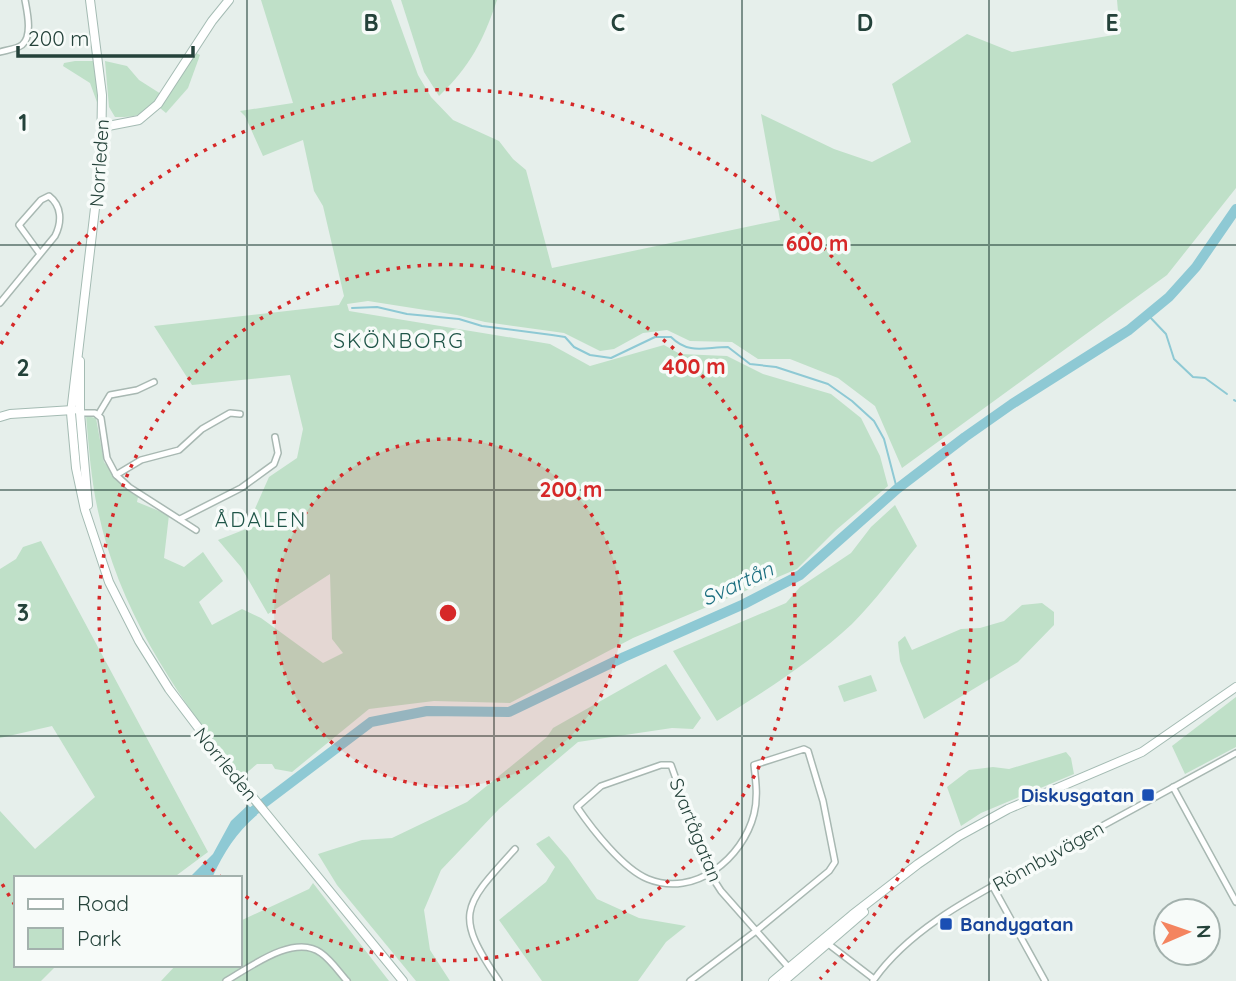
<svg xmlns="http://www.w3.org/2000/svg" width="1236" height="981" font-family="Quicksand,sans-serif">
	<style>
		.green { fill: #bfe0c8 }
		.water { fill: #8ec9d4 }
		.lines { fill: none; stroke-linecap: round; stroke-linejoin: round }
		.stream { stroke: #8ec9d4; stroke-width: 2 }
		.river { stroke: #8ec9d4; stroke-width: 10 }
		.street-casing { stroke: #a8b8b2; stroke-width: 8 }
		.secondary-casing { stroke: #a4bbb3; stroke-width: 10 }
		.street { stroke: #fff; stroke-width: 5 }
		.secondary { stroke: #fff; stroke-width: 8 }
		.grid { fill: none; stroke: #24423a; stroke-width: 2; stroke-opacity: 0.55 }
		.ring { fill: none; stroke: #d62828; stroke-width: 3.5; stroke-dasharray: 3.5 7 }
		.transit-dot { fill: #1a4fb4; stroke: #f7fbf9; stroke-width: 2.5 }
		.labels { text-anchor: middle; dominant-baseline: central; stroke-width: 7; stroke-linejoin: round; paint-order: stroke }
		.street-label { font-size: 19px; fill: #24423a; stroke: #f7fbf9 }
		.transit-label { font-size: 19px; font-weight: bold; fill: #164399; stroke: #f7fbf9; text-anchor: end }
		.neighbourhood-label { font-size: 21px; letter-spacing: 2px; fill: #1f5548; stroke: #f7fbf9 }
		.water-label { font-size: 21px; font-style: italic; fill: #1c6f80; stroke: #f7fbf9 }
		.grid-label { font-size: 23px; text-anchor: middle; font-weight: bold; fill: #24423a; stroke: #f7fbf9; stroke-width: 7; stroke-linejoin: round; paint-order: stroke }
		.centre { fill: #d62828; stroke: #f7fbf9; stroke-width: 3.5 }
		.ring-label { font-size: 21px; text-anchor: middle; font-weight: bold; fill: #d62828; stroke: #f7fbf9; stroke-width: 7; stroke-linejoin: round; paint-order: stroke }
	</style>
	<rect width="100%" height="100%" fill="#e6efeb"/>
	<g class="green">
		<path d="M261,0H391L418,75L431,97L453,120L499,141L513,159L526,170L552,268L780,220L761,114L834,149L872,162L911,142L892,84L967,34L1012,52L1120,34L1117,0H1236V188L1167,275L902,468L875,406L838,378L790,359H758L732,342L690,341L667,330L643,333L614,349L600,351L564,333L485,322L457,315L368,301L347,304L349,311L550,344L590,366L664,345L680,354L727,356L763,374L831,394L861,418L880,456L888,486L836,530L797,569L633,638L510,703L434,701L369,709L292,772L275,769L272,764H257L242,777C178,699 119,611 98,511C91,480 89,448 86,416L96,418L104,462L124,488L138,497L137,502L169,515L164,558L184,567L203,552L223,581L199,602L212,625L242,609L261,618L323,663L343,653L332,639L330,574L268,614L241,567L218,540L246,529L269,477L297,458L303,429L290,375L192,385L154,326L339,305L344,296L323,206L314,191L303,140L263,156L245,116L240,111L293,103Z"/>
		<path d="M401,0H497C483,41 471,65 439,96L424,72Z"/>
		<polygon points="196,53 200,55 188,88 166,113 160,108"/>
		<polygon points="75,61 95,61 98,105 90,83 63,66 64,63"/>
		<path d="M105,61L127,66L139,80L161,94C146,113 140,118 115,117L109,107Z"/>
		<path d="M895,505L917,546C896,572 876,600 852,624C811,662 764,692 717,721L673,651L786,603L800,587L851,553L871,527Z"/>
		<polygon points="41,541 208,852 173,878 16,878 16,965 57,965 41,981 0,981 0,811 35,849 95,797 52,726 0,738 0,569 16,559 23,547"/>
		<polygon points="1042,603 1054,612 1054,625 1018,662 924,719 900,661 898,642 905,636 912,650 961,629 980,628 1004,621 1022,605"/>
		<polygon points="666,664 701,718 693,729 672,728 578,742 499,809 441,870 424,910 430,950 450,981 416,981 337,885 318,854 362,840 392,838 467,802 547,737 553,728"/>
		<polygon points="871,675 877,691 844,702 838,686"/>
		<polygon points="1236,697 1236,747 1185,774 1172,746"/>
		<polygon points="1066,752 1071,758 1074,774 981,813 961,826 947,787 969,770 993,767 1009,769"/>
		<polygon points="549,836 568,858 597,899 639,918 686,926 666,942 638,981 542,981 499,920 546,882 555,867 536,844"/>
		<polygon points="313,883 389,981 161,981 176,965 240,965 240,921 309,889"/>
	</g>
	<path class="water" d="M248,805L257,815C237,832 224,852 213,876L189,878L213,854L231,821Z"/>
	<g class="lines">
		<g class="stream">
			<path d="M352,308L377,307L407,314L459,319L482,326L552,335L565,337L574,347L590,355L611,358L655,337H671C689,355 705,347 728,347L750,364L776,367L828,384L852,401L874,421L884,439L897,489"/>
			<polyline points="1148,315 1166,334 1174,359 1193,377 1205,378 1227,394"/>
			<polyline points="1234,400 1236,401"/>
		</g>
		<polyline class="river" points="244,818 371,722 427,711 509,712 624,657 744,604 800,575 897,489 965,437 1012,404 1129,330 1169,297 1196,267 1236,209"/>
		<g class="street-casing">
			<g id="street">
				<path d="M0,52C6,50 17,49 22,45C33,36 27,11 25,0"/>
				<path d="M0,303L55,236C62,222 62,206 49,196L41,200L19,225L40,254"/>
				<polyline points="80,413 95,413 101,418 107,458 116,475 129,487 196,530"/>
				<polyline points="98,415 110,395 137,390 154,382"/>
				<polyline points="116,475 141,460 179,450 202,429 230,413 240,414"/>
				<polyline points="180,519 241,488 274,464 278,453 275,437"/>
				<polyline points="1173,787 1236,902"/>
				<polyline points="993,887 1045,981"/>
				<polyline points="827,943 874,979"/>
				<path d="M226,981C249,968 294,933 321,953C331,960 339,972 347,981"/>
				<path d="M499,981C453,914 463,906 515,849"/>
				<path d="M690,981L756,931L829,871L835,862L823,801L808,751L804,749L754,765C756,782 758,798 754,814C743,858 695,898 648,879C623,869 592,829 577,807L601,786L661,765H671L710,874L721,891L790,969"/>
				<path d="M873,981C913,923 989,889 1049,855C1111,821 1174,787 1236,753"/>
			</g>
		</g>
		<g class="secondary-casing">
			<g id="secondary">
				<polyline points="90,0 102,95 101,157 71,413 76,468 85,510 109,582 139,641 169,689 228,767 403,981"/>
				<polyline points="103,127 139,120 158,104 212,21 229,0"/>
				<polyline points="80,361 80,413 88,505"/>
				<polyline points="0,417 10,414 73,410"/>
				<polyline points="773,981 852,915 918,864 959,836 1008,809 1142,752 1236,687"/>
				<polyline points="784,981 864,912"/>
			</g>
		</g>
		<use href="#street" class="street"/>
		<use href="#secondary" class="secondary"/>
	</g>
	<path class="grid" d="M247,0V981M494,0V981M742,0V981M989,0V981M0,245H1236M0,490H1236M0,736H1236"/>
	<circle cx="448" cy="613" r="174" fill="#d62828" fill-opacity=".12"/>
	<g class="ring">
		<circle cx="448" cy="613" r="174"/>
		<path d="M222 878A348 348 0 1 1 241 893"/>
		<path d="M15 905A522 522 0 0 1 1 882M1 344A522 522 0 1 1 820 979"/>
	</g>
	<g class="transit-dot">
		<rect x="1141" y="788" width="14" height="14" rx="3.5"/>
		<rect x="939" y="917" width="14" height="14" rx="3.5"/>
	</g>
	<g class="labels">
		<g class="street-label">
			<text transform="translate(99 163) rotate(-86)">Norrleden</text>
			<text transform="translate(226 764) rotate(51)">Norrleden</text>
			<text transform="translate(696 830) rotate(68)">Svartågatan</text>
			<text transform="translate(1048 856) rotate(-29)">Rönnbyvägen</text>
		</g>
		<g class="transit-label">
			<text x="1134" y="795">Diskusgatan</text>
			<text x="960" y="924" text-anchor="start">Bandygatan</text>
		</g>
		<g class="neighbourhood-label">
			<text x="399" y="340">SKÖNBORG</text>
			<text x="261" y="519">ÅDALEN</text>
		</g>
		<g class="water-label">
			<text transform="translate(737 583) rotate(-25)">Svartån</text>
		</g>
	</g>
	<g class="grid-label">
		<text x="371" y="31">B</text>
		<text x="618" y="31">C</text>
		<text x="865" y="31">D</text>
		<text x="1112" y="31">E</text>
		<text x="23" y="131">1</text>
		<text x="23" y="376">2</text>
		<text x="23" y="621">3</text>
	</g>
	<circle cx="448" cy="613" r="10" class="centre"/>
	<g class="ring-label">
		<text x="817" y="251">600 m</text>
		<text x="694" y="374">400 m</text>
		<text x="571" y="497">200 m</text>
	</g>
	<rect x="14" y="876" width="228" height="91" fill="#f7fbf9" stroke="#a3b1ad" stroke-width="2"/>
	<rect x="28" y="899" width="35" height="10" fill="#ffffff" stroke="#a3b1ad" stroke-width="2"/>
	<text x="77" y="911" font-size="21" fill="#24423a">Road</text>
	<rect x="28" y="928" width="35" height="21" fill="#bfe0c8" stroke="#a3b1ad" stroke-width="2"/>
	<text x="77" y="946" font-size="21" fill="#24423a">Park</text>
	<g transform="translate(1187 932) rotate(88)"><circle r="33" fill="#f7fbf9" stroke="#a3b1ad" stroke-width="2"/>
	<path d="M0-5L12 26L0 18L-12 26Z" fill="#f4845f"/>
	<text y="-10" font-size="19" font-weight="bold" text-anchor="middle" fill="#24423a">N</text>
	</g>
	<path d="M18 46v10h175v-10" fill="none" stroke="#24423a" stroke-width="3.5"/>
	<text x="28" y="46" font-size="21" fill="#24423a" stroke="#f7fbf9" stroke-width="5" paint-order="stroke">200 m</text>
</svg>
